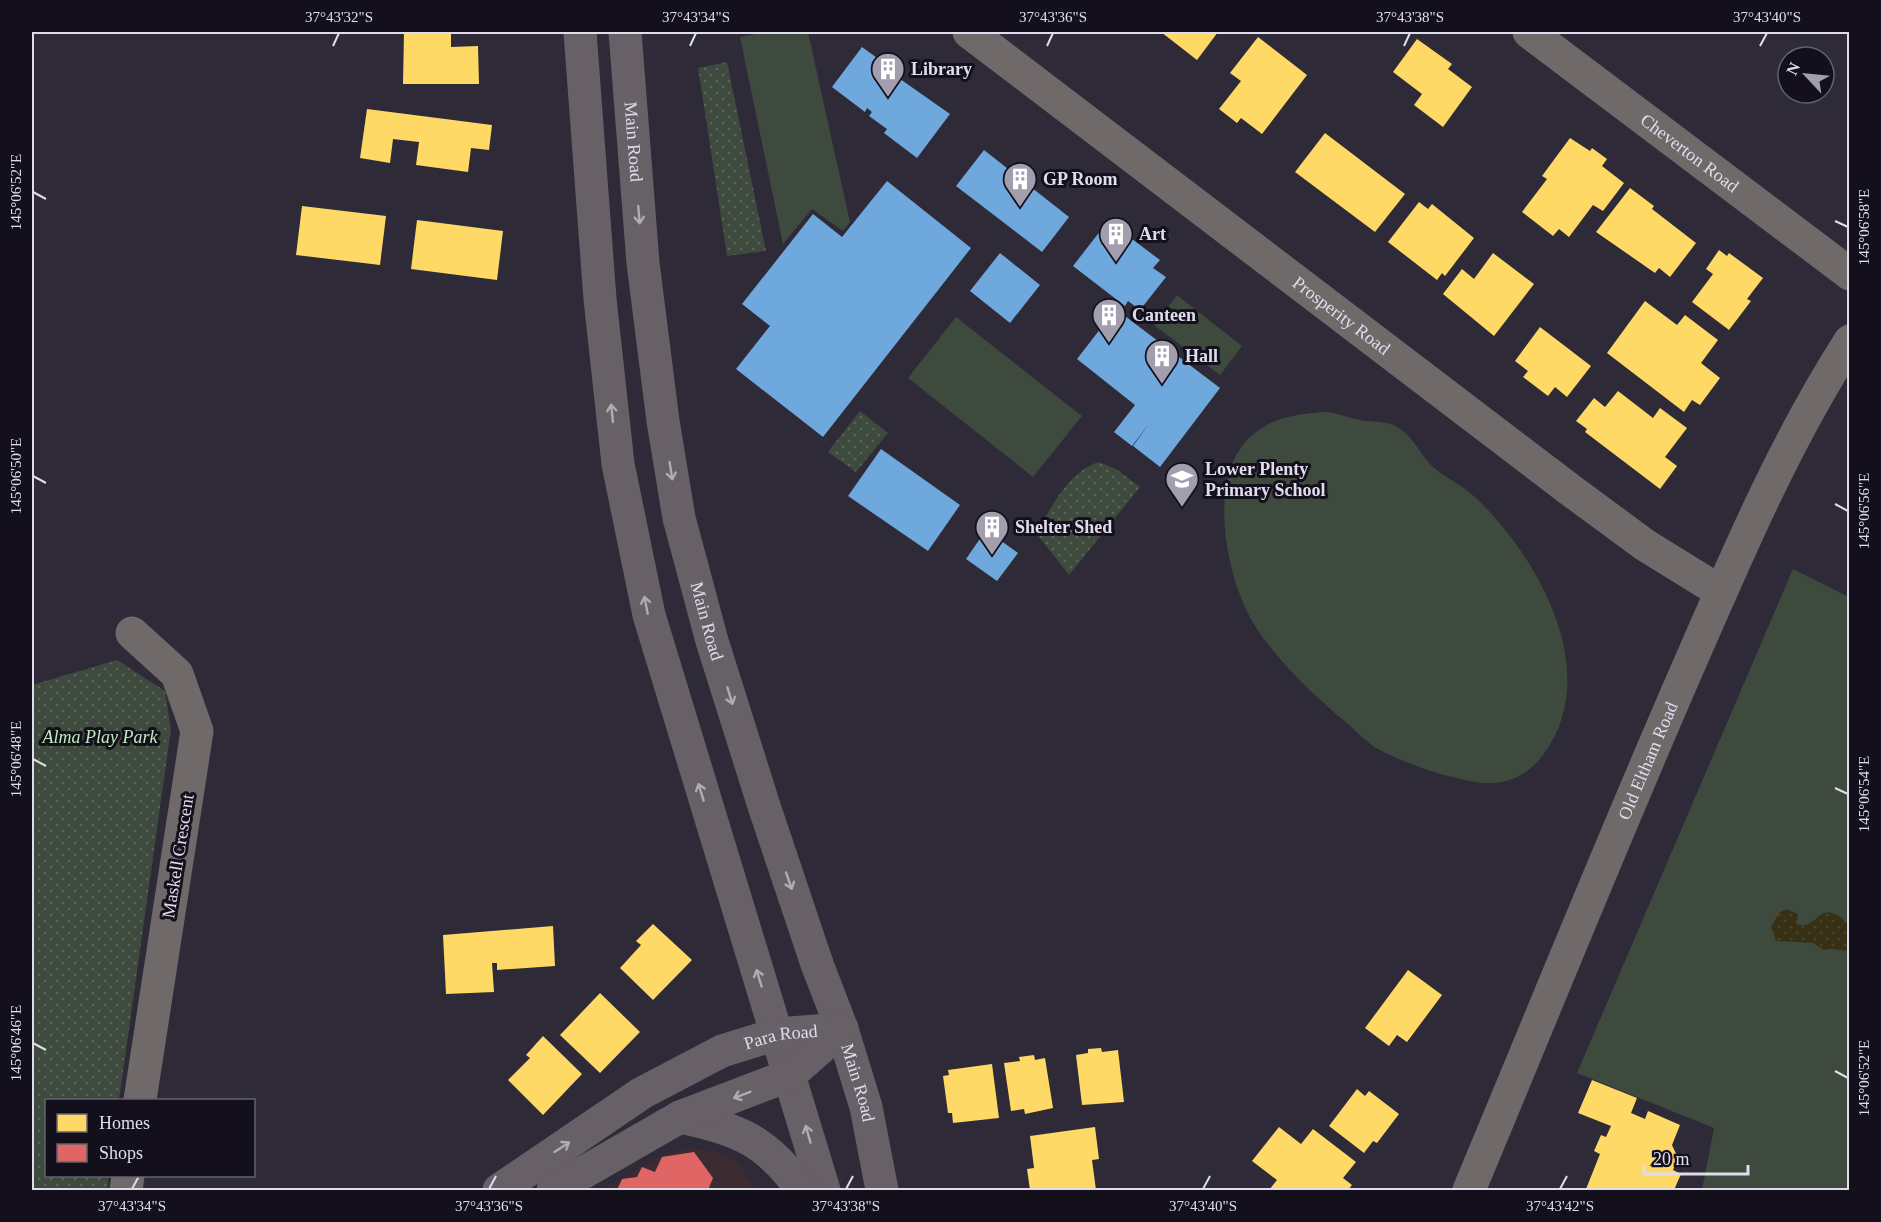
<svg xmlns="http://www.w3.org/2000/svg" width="1881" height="1222" font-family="'Times New Roman',serif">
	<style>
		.commercial { fill: #3c2b31 }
		.green { fill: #3d4a3d }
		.sand { fill: url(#sand-dots) }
		.park { fill: url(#park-dots) }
		.homes { fill: #ffd966 }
		.shops { fill: #e06666 }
		.schools { fill: #6fa8dc }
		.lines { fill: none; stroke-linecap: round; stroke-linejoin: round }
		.minor { stroke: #6f696a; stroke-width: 33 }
		.major { stroke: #676066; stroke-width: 33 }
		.oneway { stroke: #b0aab7 }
		.ticks { fill: none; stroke: #e0dced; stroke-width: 2 }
		.labels { text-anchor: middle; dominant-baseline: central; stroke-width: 6; stroke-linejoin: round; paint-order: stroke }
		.poi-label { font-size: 18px; font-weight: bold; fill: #e0dced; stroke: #13101c; text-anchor: start }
		.street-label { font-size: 18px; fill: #e0dced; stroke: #13101c }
		.park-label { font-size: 18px; font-style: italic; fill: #beecba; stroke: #13101c }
		.neatline { fill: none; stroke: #e0dced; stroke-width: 2 }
		.ticks-label { font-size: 15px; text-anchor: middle; fill: #e0dced }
	</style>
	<defs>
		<pattern id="sand-dots" width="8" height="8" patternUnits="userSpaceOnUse" patternTransform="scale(1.5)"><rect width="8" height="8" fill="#383015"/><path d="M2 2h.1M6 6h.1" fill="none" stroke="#4b442c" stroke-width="1.8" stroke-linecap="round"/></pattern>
		<pattern id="park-dots" width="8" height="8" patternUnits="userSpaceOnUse" patternTransform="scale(1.5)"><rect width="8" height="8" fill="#3d4a3d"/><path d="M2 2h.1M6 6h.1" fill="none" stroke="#596459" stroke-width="1.8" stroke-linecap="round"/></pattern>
	</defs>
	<rect width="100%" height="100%" fill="#2e2a38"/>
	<polygon class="commercial" points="689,1148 717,1152 738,1163 756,1190 603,1190 662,1155"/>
	<g class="green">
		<polygon points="767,32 808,32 850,222 843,231 812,209 783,244 740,37"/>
		<polygon points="1177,295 1242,346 1220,375 1154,325"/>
		<polygon points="956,317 1082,416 1033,477 908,378"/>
		<path d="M1328,412C1339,414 1350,418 1360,420C1371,422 1384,421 1393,425C1413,434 1417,450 1431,465C1444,478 1463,485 1476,498C1539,558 1604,674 1543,755C1525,779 1500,788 1470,781C1439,775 1404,763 1376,748C1367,742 1358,733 1350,726C1318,699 1277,661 1255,626C1226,580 1206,478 1250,437C1270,417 1302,413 1328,412Z"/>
		<polygon points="1793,569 1849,597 1849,1190 1702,1190 1714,1128 1577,1073"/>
	</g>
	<path class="sand" d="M1786,909L1798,914L1796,924C1819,933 1818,893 1849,925V950C1840,952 1834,947 1824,950L1813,943L1776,941L1771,927L1779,913Z"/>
	<g class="park">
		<polygon points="727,62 766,251 727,256 698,68"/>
		<polygon points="860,411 888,433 856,472 828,452"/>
		<path d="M1098,462L1116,469L1140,487L1069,575L1036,533C1053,505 1067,474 1098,462Z"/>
		<polygon points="117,660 165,691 171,729 119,1100 46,1100 46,1176 109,1176 107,1190 32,1190 32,685"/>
	</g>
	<g class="homes">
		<polygon points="404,32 451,32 451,47 478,46 479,84 403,84"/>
		<polygon points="1161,32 1218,32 1197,60"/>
		<polygon points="1258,37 1307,75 1262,134 1241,118 1237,123 1219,109 1241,81 1230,73"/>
		<polygon points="1417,39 1452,64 1448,69 1472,87 1443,127 1414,105 1422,94 1393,72"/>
		<polygon points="367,109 492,125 489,150 471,148 468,172 416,165 419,142 393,139 390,163 360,158"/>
		<polygon points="1325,133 1405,194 1375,232 1295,172"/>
		<polygon points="1570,138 1590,151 1592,148 1607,159 1602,166 1624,183 1603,211 1593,205 1569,237 1559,229 1553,236 1522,212 1547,179 1542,176"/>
		<polygon points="1630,188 1654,206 1652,209 1696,243 1670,277 1659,268 1655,273 1596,232"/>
		<polygon points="1419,202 1428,209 1432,204 1474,238 1445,276 1442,273 1437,280 1388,242"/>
		<polygon points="302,206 386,216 380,265 296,255"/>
		<polygon points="417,220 503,231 497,280 411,269"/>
		<polygon points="1719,250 1727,256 1729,253 1763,278 1747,299 1751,301 1729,330 1692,302 1713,274 1706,269"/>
		<polygon points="1493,253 1534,284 1494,336 1443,294 1462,269 1474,279"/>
		<polygon points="1645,301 1677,325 1685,315 1718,340 1701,363 1720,378 1700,405 1692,400 1684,412 1607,353"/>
		<polygon points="1540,327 1591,366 1567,397 1555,387 1548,396 1523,377 1528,371 1515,361"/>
		<polygon points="1618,391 1653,418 1660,408 1687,428 1665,457 1677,466 1660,489 1585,432 1587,429 1576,421 1594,398 1605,407"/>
		<polygon points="653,924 692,960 653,1000 620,968 641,945 636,941"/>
		<polygon points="553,926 555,966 497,970 497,963 492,963 494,992 446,994 443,935"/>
		<polygon points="1408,970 1442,995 1407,1042 1397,1035 1389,1046 1365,1028"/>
		<polygon points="600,993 640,1032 600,1073 560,1035"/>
		<polygon points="543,1036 582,1074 543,1115 508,1080 530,1058 526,1055"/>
		<polygon points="1101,1048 1102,1052 1118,1050 1124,1102 1082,1105 1076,1055 1088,1053 1088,1049"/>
		<polygon points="1034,1055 1035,1060 1045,1058 1053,1108 1025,1114 1024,1109 1011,1111 1004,1063 1020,1061 1019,1057"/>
		<polygon points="992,1064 999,1118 953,1123 952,1113 948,1113 943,1076 949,1075 948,1070"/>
		<polygon points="1592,1080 1637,1098 1631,1113 1645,1119 1648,1111 1680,1125 1672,1145 1678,1158 1673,1170 1681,1174 1674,1190 1586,1189 1600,1154 1594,1151 1601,1135 1606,1137 1611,1126 1578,1113"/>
		<polygon points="1357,1089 1365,1096 1369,1091 1399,1114 1377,1143 1373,1141 1364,1153 1329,1126"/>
		<polygon points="1095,1127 1099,1159 1092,1160 1096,1190 1030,1190 1027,1169 1034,1168 1030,1136"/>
		<polygon points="1279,1127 1301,1144 1313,1129 1356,1162 1343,1178 1352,1185 1348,1190 1269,1190 1277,1180 1252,1161"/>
	</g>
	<polygon class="shops" points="694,1152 713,1178 708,1190 617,1190 622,1179 637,1177 642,1167 655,1172 662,1157"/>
	<g class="schools">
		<polygon points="862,47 895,71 893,74 950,114 917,158 884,133 887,129 869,116 872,112 867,108 865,112 832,87"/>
		<polygon points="984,150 1069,217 1042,252 956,186"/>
		<polygon points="887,181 971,248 823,437 736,369 770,326 742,304 813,214 842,237"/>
		<polygon points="1108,221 1160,260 1153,268 1166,277 1140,310 1128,301 1125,306 1073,266"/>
		<polygon points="1000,253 1040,285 1010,323 970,291"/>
		<polygon points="1121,313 1220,388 1160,467 1133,446 1149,424 1132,446 1114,432 1135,405 1077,359 1101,328 1112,325"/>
		<polygon points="881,449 960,505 928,551 848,496"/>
		<polygon points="986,530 1018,553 997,581 966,559"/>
	</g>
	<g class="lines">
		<g class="minor">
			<path id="s1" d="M969,32L1573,492L1645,545L1721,592"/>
			<path id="s2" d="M1529,32L1850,274"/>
			<polyline points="132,633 177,674 197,731 140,1100"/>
			<polyline points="126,1190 128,1176"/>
			<path id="s3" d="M1469,1190C1541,1018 1611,844 1686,672C1735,560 1783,445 1850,341"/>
		</g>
		<g class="major">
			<polyline points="580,32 600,299 618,464 649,615 824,1190"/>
			<path id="s4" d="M625,32L643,263L663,421L679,518L712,641L764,806L817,964L842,1029L866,1107L882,1190"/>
			<path d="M680,1117C739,1129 767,1141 802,1190"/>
			<path id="s5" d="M499,1190L642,1093L722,1051L777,1034L842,1029"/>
			<polyline points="553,1190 680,1117 790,1075 842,1029"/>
		</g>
	</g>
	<defs><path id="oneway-shaft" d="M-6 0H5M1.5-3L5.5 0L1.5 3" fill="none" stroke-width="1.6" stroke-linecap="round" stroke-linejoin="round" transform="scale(1.5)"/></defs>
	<g class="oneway">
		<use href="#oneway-shaft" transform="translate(639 215) rotate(85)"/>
		<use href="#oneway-shaft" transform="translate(612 413) rotate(-96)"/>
		<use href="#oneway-shaft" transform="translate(671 471) rotate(81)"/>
		<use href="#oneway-shaft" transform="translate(646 605) rotate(-101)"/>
		<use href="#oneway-shaft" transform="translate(730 696) rotate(73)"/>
		<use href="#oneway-shaft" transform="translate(701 792) rotate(-107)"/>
		<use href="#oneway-shaft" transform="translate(789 881) rotate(71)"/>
		<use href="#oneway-shaft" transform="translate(759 978) rotate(-107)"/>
		<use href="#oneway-shaft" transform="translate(742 1095) rotate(159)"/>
		<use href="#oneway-shaft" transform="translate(808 1134) rotate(-106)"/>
		<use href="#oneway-shaft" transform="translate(562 1147) rotate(-33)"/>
	</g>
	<path class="ticks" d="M333,46L339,33M690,46L696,33M1047,46L1053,33M1404,46L1410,33M1760,46L1767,33M33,192L46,199M1835,221L1848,227M33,476L46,483M1835,504L1848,511M33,759L46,766M1835,788L1848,794M33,1043L46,1050M1835,1071L1848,1078M132,1189L139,1176M489,1189L496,1176M846,1189L853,1176M1203,1189L1210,1176M1560,1189L1567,1176"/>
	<defs>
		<g id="building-pin" transform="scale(1.725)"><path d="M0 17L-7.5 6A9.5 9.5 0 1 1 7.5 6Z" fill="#a29eae" stroke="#13101c"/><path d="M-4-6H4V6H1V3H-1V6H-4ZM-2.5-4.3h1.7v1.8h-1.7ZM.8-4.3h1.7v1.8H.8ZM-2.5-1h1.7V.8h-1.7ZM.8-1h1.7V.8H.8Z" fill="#fff"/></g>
		<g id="school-pin" transform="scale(1.725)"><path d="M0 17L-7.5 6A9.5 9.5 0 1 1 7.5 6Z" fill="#a29eae" stroke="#13101c"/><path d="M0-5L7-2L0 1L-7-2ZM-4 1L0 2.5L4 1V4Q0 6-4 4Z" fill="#fff"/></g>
	</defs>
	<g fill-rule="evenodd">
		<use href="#building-pin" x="888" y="69"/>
		<use href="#building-pin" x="1020" y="179"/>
		<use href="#building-pin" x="1116" y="234"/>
		<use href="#building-pin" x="1109" y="315"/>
		<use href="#building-pin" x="1162" y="356"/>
		<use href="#school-pin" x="1182" y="479"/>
		<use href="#building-pin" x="992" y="527"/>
	</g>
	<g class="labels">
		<g class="poi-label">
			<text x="911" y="69">Library</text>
			<text x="1043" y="179">GP Room</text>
			<text x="1139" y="234">Art</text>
			<text x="1132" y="315">Canteen</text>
			<text x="1185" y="356">Hall</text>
			<text x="1205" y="469">Lower Plenty<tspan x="1205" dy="21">Primary School</tspan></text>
			<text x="1015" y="527">Shelter Shed</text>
		</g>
		<g class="street-label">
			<text stroke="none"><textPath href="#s4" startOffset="110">Main Road</textPath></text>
			<text stroke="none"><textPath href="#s2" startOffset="201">Cheverton Road</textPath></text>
			<text stroke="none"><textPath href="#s1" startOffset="468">Prosperity Road</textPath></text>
			<text stroke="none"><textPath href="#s4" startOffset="596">Main Road</textPath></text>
			<text stroke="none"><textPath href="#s3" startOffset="465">Old Eltham Road</textPath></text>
			<text transform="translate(178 856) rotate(-81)">Maskell Crescent</text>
			<text stroke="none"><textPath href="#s5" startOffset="324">Para Road</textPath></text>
			<text stroke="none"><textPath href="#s4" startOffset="1082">Main Road</textPath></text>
		</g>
		<g class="park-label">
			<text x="100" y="737">Alma Play Park</text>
		</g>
	</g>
	<rect width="1881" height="1222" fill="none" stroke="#13101c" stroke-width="66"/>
	<rect x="45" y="1099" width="210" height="78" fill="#13101c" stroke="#656270" stroke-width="1.5"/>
	<rect x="57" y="1114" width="30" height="18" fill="#ffd966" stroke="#656270" stroke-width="1.5"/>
	<text x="99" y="1129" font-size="18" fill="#e0dced">Homes</text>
	<rect x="57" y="1144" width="30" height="18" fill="#e06666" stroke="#656270" stroke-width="1.5"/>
	<text x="99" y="1159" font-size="18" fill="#e0dced">Shops</text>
	<g transform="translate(1806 75) rotate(296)"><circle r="28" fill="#13101c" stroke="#656270" stroke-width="1.5"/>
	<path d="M0-4.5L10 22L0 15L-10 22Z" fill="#a29eae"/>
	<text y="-9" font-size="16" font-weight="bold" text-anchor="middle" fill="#e0dced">N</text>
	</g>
	<path d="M1644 1165v9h104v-9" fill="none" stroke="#e0dced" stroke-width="3"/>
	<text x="1653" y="1165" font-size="18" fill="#e0dced" stroke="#13101c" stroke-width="4.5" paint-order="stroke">20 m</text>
	<rect x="33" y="33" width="1815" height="1156" class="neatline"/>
	<g class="ticks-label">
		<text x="339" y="22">37°43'32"S</text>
		<text x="696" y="22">37°43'34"S</text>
		<text x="1053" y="22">37°43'36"S</text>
		<text x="1410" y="22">37°43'38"S</text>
		<text x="1767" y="22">37°43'40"S</text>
		<text transform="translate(16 192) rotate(-90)" y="5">145°06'52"E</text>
		<text transform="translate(1864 227) rotate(-90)" y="5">145°06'58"E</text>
		<text transform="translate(16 476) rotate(-90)" y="5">145°06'50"E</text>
		<text transform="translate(1864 511) rotate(-90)" y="5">145°06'56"E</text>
		<text transform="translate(16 759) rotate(-90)" y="5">145°06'48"E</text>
		<text transform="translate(1864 794) rotate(-90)" y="5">145°06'54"E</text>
		<text transform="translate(16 1043) rotate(-90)" y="5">145°06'46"E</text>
		<text transform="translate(1864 1078) rotate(-90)" y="5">145°06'52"E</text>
		<text x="132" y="1211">37°43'34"S</text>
		<text x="489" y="1211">37°43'36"S</text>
		<text x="846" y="1211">37°43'38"S</text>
		<text x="1203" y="1211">37°43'40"S</text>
		<text x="1560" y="1211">37°43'42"S</text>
	</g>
</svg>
